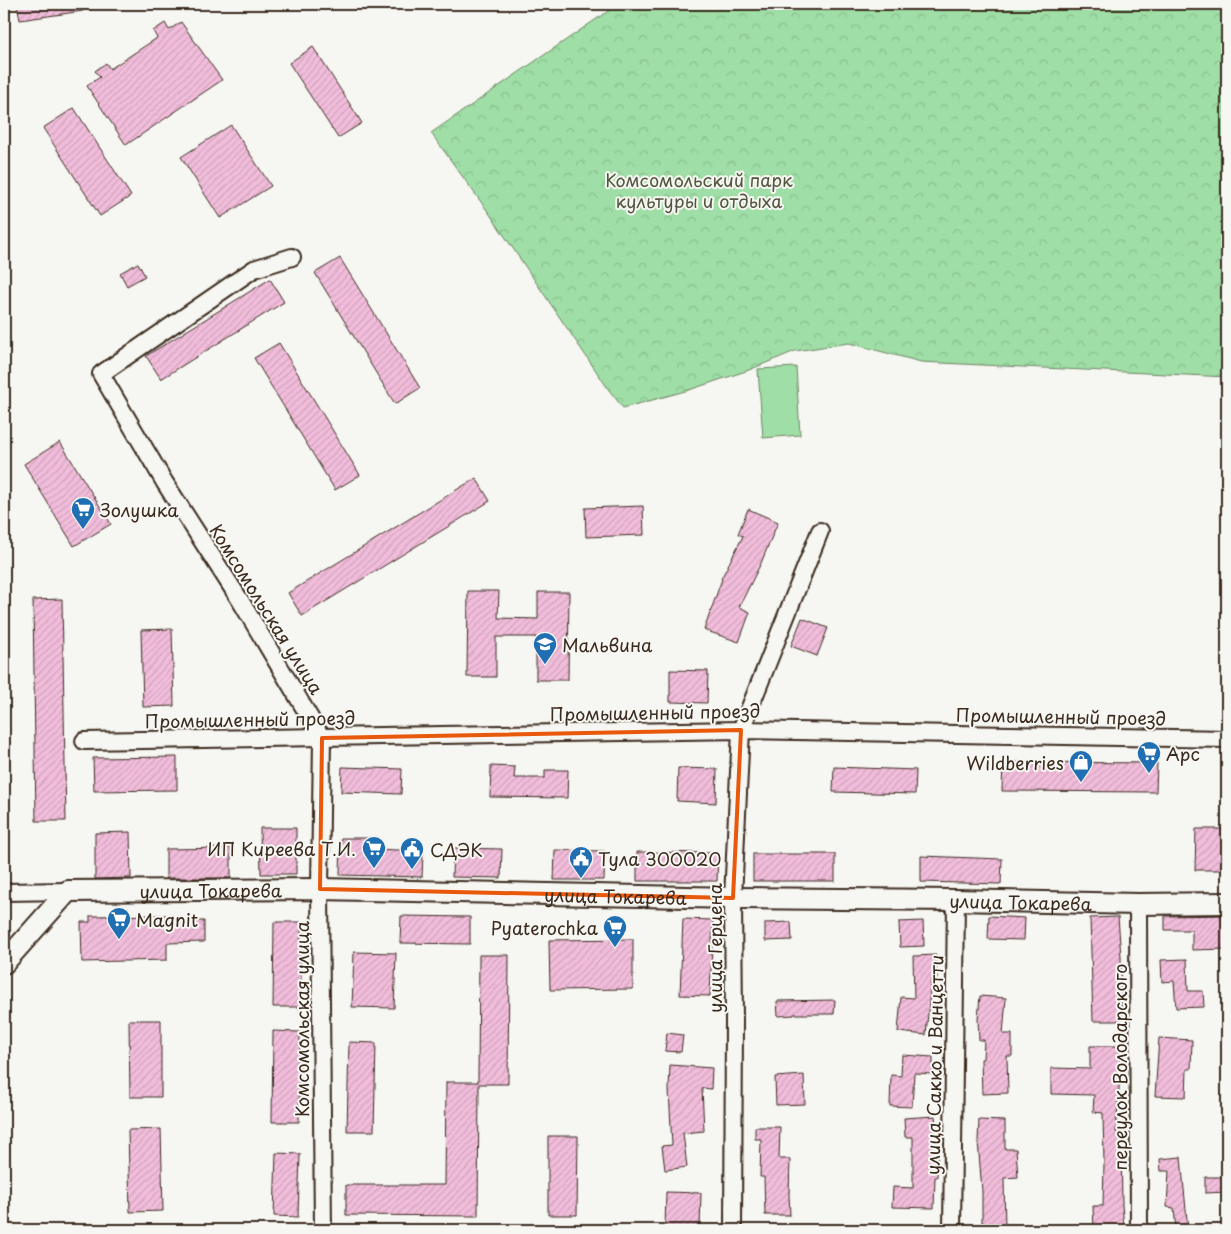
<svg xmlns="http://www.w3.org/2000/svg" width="1231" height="1234" font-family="'Playpen Sans',sans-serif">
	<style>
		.park { fill: url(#park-crowns); stroke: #6d8462 }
		.pitch { fill: #9fdea6; stroke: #6d8462 }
		.building { fill: url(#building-hatch); stroke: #3b2a1e }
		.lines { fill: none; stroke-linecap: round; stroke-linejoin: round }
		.minor-casing { stroke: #3b2a1e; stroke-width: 20 }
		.tertiary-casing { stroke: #3b2a1e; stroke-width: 24 }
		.minor { stroke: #f6f6f2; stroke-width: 16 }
		.tertiary { stroke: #f6f6f2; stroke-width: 20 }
		.marked { fill: none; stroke: #e8590c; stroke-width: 4; stroke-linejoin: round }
		.labels { text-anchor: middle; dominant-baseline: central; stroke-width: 4; stroke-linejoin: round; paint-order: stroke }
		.park-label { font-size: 18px; fill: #545740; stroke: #f6f6f2 }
		.poi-label { font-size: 18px; fill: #3b2a1e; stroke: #f6f6f2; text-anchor: start }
		.street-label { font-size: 18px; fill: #3b2a1e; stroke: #f6f6f2 }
	</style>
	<defs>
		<pattern id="park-crowns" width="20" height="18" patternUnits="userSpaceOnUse" patternTransform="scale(1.25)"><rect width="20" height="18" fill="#9fdea6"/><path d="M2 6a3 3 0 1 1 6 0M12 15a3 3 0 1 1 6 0" fill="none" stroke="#8abf8e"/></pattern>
		<pattern id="building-hatch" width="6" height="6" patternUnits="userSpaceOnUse" patternTransform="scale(1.25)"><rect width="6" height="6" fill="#f1bddb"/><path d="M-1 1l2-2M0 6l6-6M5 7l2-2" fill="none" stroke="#d0a3bc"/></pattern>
	</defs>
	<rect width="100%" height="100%" fill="#f6f6f2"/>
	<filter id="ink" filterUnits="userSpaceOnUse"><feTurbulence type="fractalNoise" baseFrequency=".02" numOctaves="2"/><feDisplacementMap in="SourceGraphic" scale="10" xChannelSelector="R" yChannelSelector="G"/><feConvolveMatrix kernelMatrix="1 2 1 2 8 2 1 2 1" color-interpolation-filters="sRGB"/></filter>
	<g filter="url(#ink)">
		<polygon class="park" points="608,4 1227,4 1227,377 921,362 849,343 795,351 749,370 689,390 623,408 609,390 489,213 431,133 611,9"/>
		<polygon class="pitch" points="796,367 800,435 763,438 758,369"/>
		<g class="building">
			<polygon points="17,4 83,4 83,11 20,20"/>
			<polygon points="181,22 222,80 126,145 87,86 100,77 95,71 106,63 110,69 157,38 153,31 165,23 169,30"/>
			<polygon points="313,47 362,123 338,138 289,63"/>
			<polygon points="74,108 131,196 100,216 43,128"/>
			<polygon points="231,125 271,186 220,218 181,157"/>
			<polygon points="340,258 420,388 395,404 315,273"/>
			<polygon points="138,263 145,276 127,286 120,273"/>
			<polygon points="270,279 284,302 161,379 146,356"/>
			<polygon points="279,343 360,475 335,490 254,358"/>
			<polygon points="60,442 111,524 74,546 24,464"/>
			<polygon points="476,478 490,501 302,616 288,593"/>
			<polygon points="643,506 644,535 586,537 585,508"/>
			<polygon points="748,509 778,522 761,563 739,607 750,612 739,642 704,630 722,579 721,579 743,536 738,534"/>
			<polygon points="468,591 499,591 498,618 538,619 538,592 569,592 568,680 536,680 536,637 496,637 496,677 467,677"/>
			<polygon points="62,599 66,821 36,821 33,600"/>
			<polygon points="802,618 828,628 817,656 791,646"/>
			<polygon points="172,629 174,706 143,707 141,630"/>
			<polygon points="670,670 708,671 707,703 670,702"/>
			<polygon points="177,757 177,790 94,791 93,758"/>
			<polygon points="1003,762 1157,763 1156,792 1002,791"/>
			<polygon points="491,766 515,767 514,778 545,778 545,770 568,770 567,798 490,797"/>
			<polygon points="342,767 402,769 401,794 341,792"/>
			<polygon points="834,767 916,770 915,794 833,792"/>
			<polygon points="678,768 717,769 716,803 677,801"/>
			<polygon points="260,828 296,828 296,874 261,874"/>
			<polygon points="1196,829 1227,829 1227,870 1195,870"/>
			<polygon points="130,832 131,878 95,879 95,833"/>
			<polygon points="341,838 372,838 372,849 423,851 422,877 340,875"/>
			<polygon points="231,848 231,878 166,878 166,849"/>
			<polygon points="453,848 502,849 501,878 452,877"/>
			<polygon points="555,850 605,851 604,880 554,880"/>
			<polygon points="637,852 718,853 717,881 637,881"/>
			<rect x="753" y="854" width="82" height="27"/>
			<polygon points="921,856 1002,859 1001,884 921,882"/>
			<polygon points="166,915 166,921 204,921 204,942 167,943 167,960 82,962 81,922 90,922 90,916"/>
			<polygon points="1227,915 1227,949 1192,950 1192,930 1165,930 1165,916"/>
			<polygon points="401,916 470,917 470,944 400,943"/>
			<polygon points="989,916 1025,918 1024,940 988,939"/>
			<polygon points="1118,917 1121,957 1122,1021 1093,1021 1090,918"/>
			<polygon points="683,919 713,920 710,996 680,995"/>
			<polygon points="923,921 924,946 900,947 899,922"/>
			<polygon points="274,922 301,922 301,1007 273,1007"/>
			<polygon points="791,922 792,940 765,941 765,923"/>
			<polygon points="633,939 633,989 550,990 549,940"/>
			<polygon points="354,952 396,953 394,1008 352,1007"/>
			<polygon points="479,955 509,955 508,1084 479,1084 478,1216 346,1215 346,1185 445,1185 446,1082 478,1082"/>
			<polygon points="936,955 937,979 931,980 926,1035 898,1032 901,997 914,998 913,956"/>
			<polygon points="1187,959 1188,991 1203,991 1204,1007 1176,1008 1174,981 1162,982 1161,960"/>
			<polygon points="980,996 1006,998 1003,1034 1012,1034 1012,1056 1007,1056 1008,1093 982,1094 981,1059 983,1059 984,1040 979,1040 978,1018"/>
			<polygon points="835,1000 834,1014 794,1014 794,1015 778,1016 777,1001"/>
			<polygon points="129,1020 161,1020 161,1097 130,1097"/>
			<polygon points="273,1031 300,1032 299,1122 272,1122"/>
			<polygon points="667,1033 683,1035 681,1052 665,1051"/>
			<polygon points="1159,1038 1192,1040 1191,1069 1187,1069 1186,1097 1155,1096"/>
			<polygon points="349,1042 376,1043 374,1131 347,1131"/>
			<polygon points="1090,1046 1120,1046 1120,1074 1116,1132 1121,1132 1122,1205 1124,1227 1094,1229 1093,1206 1103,1206 1104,1163 1103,1113 1093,1112 1094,1095 1051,1094 1051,1068 1090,1069"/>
			<polygon points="902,1055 933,1057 933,1074 914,1073 912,1107 890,1106 891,1075 901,1076"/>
			<polygon points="670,1065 712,1068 711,1089 702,1088 704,1131 683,1133 687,1167 665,1170 662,1146 672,1145 669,1090"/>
			<polygon points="804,1075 805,1104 776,1105 775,1077"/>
			<polygon points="935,1116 938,1142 937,1177 935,1177 934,1208 892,1207 893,1187 913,1188 913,1137 905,1137 904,1118"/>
			<polygon points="979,1120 1005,1121 1005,1149 1016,1149 1018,1177 1004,1178 1005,1230 982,1230 982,1191 978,1141"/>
			<polygon points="755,1127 780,1127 779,1159 790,1159 789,1195 790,1215 765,1215 764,1177 760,1177 761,1139 755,1139"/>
			<polygon points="161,1129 163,1211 130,1212 128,1130"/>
			<polygon points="548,1136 578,1136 577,1215 548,1215"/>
			<polygon points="276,1153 300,1154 298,1217 274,1216"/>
			<polygon points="1181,1157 1183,1179 1188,1230 1176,1230 1174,1208 1167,1207 1169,1171 1161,1171 1160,1159"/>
			<polygon points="1205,1177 1227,1177 1227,1192 1205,1193"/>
			<polygon points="666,1192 701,1193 700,1229 665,1228"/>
		</g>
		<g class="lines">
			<g class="minor-casing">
				<g id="minor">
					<polyline points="292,257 254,269 101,374 165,483 240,600 322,738 320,889 323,1230"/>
					<polyline points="84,741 741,730 1227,739"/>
					<polyline points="4,892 68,891"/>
					<polyline points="1138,904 1139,1230"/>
					<polyline points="733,1230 734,1022 733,898 741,730 820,531"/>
					<polyline points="952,1230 956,900"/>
				</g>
			</g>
			<g class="tertiary-casing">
				<g id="tertiary">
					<path id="s1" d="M4,963L68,891L320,889L733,898L956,900L1138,904L1227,903"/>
				</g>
			</g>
			<use href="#minor" class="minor"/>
			<use href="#tertiary" class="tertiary"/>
		</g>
	</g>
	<path class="marked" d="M741,730L733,898L320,889L322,738Z"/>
	<defs>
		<g id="supermarket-pin" transform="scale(1.25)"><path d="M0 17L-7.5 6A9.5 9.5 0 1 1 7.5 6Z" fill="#1f6fb2" stroke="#f6f6f2"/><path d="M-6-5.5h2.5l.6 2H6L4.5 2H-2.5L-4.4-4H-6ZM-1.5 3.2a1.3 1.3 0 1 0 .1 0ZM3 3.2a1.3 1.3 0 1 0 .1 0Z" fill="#fff"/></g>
		<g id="school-pin" transform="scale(1.25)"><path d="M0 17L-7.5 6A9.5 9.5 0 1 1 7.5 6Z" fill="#1f6fb2" stroke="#f6f6f2"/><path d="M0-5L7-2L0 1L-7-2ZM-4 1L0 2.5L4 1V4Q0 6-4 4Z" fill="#fff"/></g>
		<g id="shop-pin" transform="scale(1.25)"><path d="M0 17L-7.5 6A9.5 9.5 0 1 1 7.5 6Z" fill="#1f6fb2" stroke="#f6f6f2"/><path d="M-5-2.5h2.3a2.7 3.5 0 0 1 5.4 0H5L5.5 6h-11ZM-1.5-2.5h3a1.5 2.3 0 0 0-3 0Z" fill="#fff"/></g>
		<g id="civic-pin" transform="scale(1.25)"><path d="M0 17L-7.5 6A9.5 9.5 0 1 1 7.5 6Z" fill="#1f6fb2" stroke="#f6f6f2"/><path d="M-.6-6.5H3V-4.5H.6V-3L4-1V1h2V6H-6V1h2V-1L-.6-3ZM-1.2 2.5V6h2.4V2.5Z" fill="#fff"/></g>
	</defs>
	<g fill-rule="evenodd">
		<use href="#supermarket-pin" x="83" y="509"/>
		<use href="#school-pin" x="545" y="644"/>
		<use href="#supermarket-pin" x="1149" y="753"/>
		<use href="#shop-pin" x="1081" y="762"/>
		<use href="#supermarket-pin" x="374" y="848"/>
		<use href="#civic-pin" x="412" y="849"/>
		<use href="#civic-pin" x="581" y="858"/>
		<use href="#supermarket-pin" x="119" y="919"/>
		<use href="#supermarket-pin" x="615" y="927"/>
	</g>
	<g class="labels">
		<g class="park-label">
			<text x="699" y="179">Комсомольский парк<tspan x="699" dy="21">культуры и отдыха</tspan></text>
		</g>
		<g class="poi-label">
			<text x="100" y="509">Золушка</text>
			<text x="562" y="644">Мальвина</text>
			<text x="1166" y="753">Арс</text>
			<text x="1064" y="762" text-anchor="end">Wildberries</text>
			<text x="356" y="848" text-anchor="end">ИП Киреева Т.И.</text>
			<text x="430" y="849">СДЭК</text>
			<text x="598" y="858">Тула 300020</text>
			<text x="136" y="919">Magnit</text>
			<text x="598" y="927" text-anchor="end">Pyaterochka</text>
		</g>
		<g class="street-label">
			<text transform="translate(267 609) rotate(58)">Комсомольская улица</text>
			<text transform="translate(655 712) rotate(-1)">Промышленный проезд</text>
			<text transform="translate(1061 716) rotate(1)">Промышленный проезд</text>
			<text transform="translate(250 719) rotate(-1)">Промышленный проезд</text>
			<text stroke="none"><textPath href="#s1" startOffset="239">улица Токарева</textPath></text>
			<text stroke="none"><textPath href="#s1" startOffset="644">улица Токарева</textPath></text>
			<text stroke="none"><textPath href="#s1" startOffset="1049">улица Токарева</textPath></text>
			<text transform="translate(714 948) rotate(-90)">улица Герцена</text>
			<text transform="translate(301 1019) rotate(-90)">Комсомольская улица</text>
			<text transform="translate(934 1065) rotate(-89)">улица Сакко и Ванцетти</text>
			<text transform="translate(1119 1067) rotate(-90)">переулок Володарского</text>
		</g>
	</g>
	<rect width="1231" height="1234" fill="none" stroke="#f6f6f2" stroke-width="20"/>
	<rect x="10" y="10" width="1211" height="1214" fill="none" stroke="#3b2a1e" stroke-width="2" filter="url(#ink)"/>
</svg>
